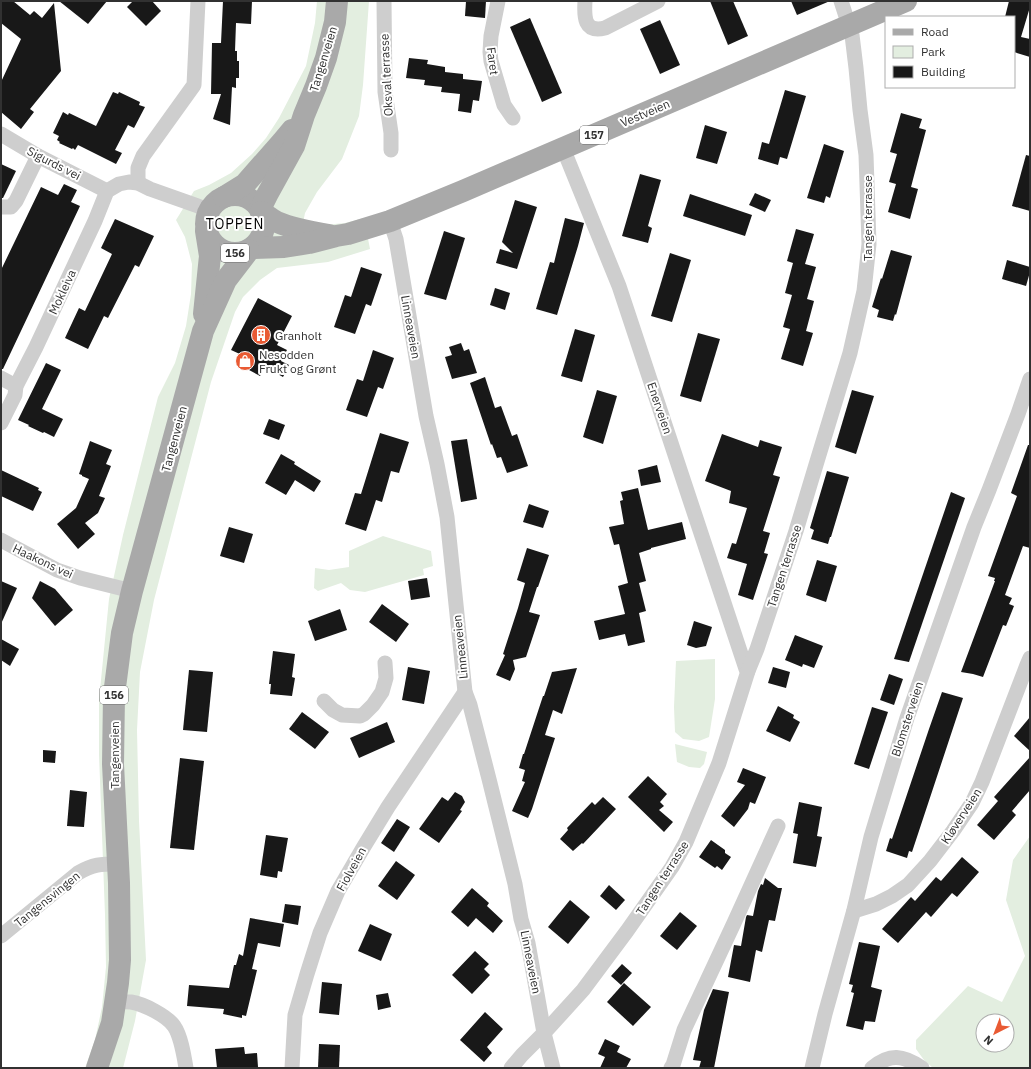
<svg xmlns="http://www.w3.org/2000/svg" width="1031" height="1069" font-family="'IBM Plex Sans',sans-serif">
	<style>
		.green { fill: #e3eee0; fill-rule: evenodd }
		.building { fill: #181818 }
		.lines { fill: none; stroke-linecap: round; stroke-linejoin: round }
		.minor { stroke: #cecece; stroke-width: 15 }
		.primary { stroke: #a9a9a9; stroke-width: 22 }
		.labels { text-anchor: middle; dominant-baseline: central; stroke-width: 4; stroke-linejoin: round; paint-order: stroke }
		.shield { fill: #fff; stroke: #6f6f6f; stroke-width: 1 }
		.shield-label { font-size: 11px; font-weight: bold; fill: #313131 }
		.street-label { font-size: 12px; fill: #313131; stroke: #fff }
		.poi-label { font-size: 12px; fill: #313131; stroke: #fff; text-anchor: start }
		.quarter-label { font-size: 14px; letter-spacing: 1px; fill: #000; stroke: #fff }
	</style>
	<rect width="100%" height="100%" fill="#fff"/>
	<g class="green">
		<polygon points="317,1 369,1 363,85 359,116 342,159 317,192 305,213 303,223 324,225 345,223 364,218 370,249 328,262 277,268 260,280 243,297 235,312 211,382 154,600 140,672 137,730 139,821 146,960 135,1021 123,1068 85,1068 95,1040 102,1007 106,967 105,915 99,754 99,700 109,599 123,535 158,397 175,363 186,326 191,294 192,264 185,237 176,220 194,191 209,185 231,173 252,154 266,138 279,118 306,66 315,23"/>
		<polygon points="383,536 431,551 433,566 423,569 424,575 365,592 350,590 341,583 318,591 314,588 315,568 329,570 349,567 349,551"/>
		<polygon points="715,659 715,699 709,737 699,741 683,739 675,732 674,707 676,661"/>
		<polygon points="675,744 707,752 704,764 700,768 689,767 677,762"/>
		<path d="M1030,836V1068H933L924,1060L916,1049V1040L968,986L1002,1002L1025,956L1006,900L1013,860ZM983,1021H1007V1045H983Z"/>
	</g>
	<g class="building">
		<polygon points="1,1 13,1 30,15 34,11 42,18 54,3 61,71 30,109 34,112 21,129 1,112 1,82 21,39 1,23"/>
		<polygon points="59,1 107,1 88,24"/>
		<polygon points="133,1 152,1 161,11 146,26 127,7"/>
		<polygon points="223,1 252,1 251,24 236,23 235,51 237,51 237,61 239,61 239,78 236,78 236,88 232,87 230,125 213,119 221,94 211,94 212,43 221,43"/>
		<polygon points="466,1 486,1 485,18 465,16"/>
		<polygon points="710,1 733,1 748,36 728,45"/>
		<polygon points="791,1 830,1 797,15"/>
		<polygon points="1009,1 1030,1 1030,7 1021,37 1030,39 1030,57 1014,52 1014,17 1005,17"/>
		<polygon points="530,18 562,93 542,102 510,27"/>
		<polygon points="660,20 680,65 660,74 640,29"/>
		<polygon points="409,58 428,60 427,64 445,67 445,72 463,74 463,79 482,81 479,101 473,100 471,113 458,111 460,94 441,92 442,87 424,85 425,80 406,78"/>
		<polygon points="785,90 806,96 787,159 780,157 778,165 758,159 762,142 769,144"/>
		<polygon points="113,92 118,94 119,92 140,102 139,105 145,107 134,128 128,125 115,150 122,153 116,164 78,145 75,150 73,148 72,149 59,143 60,142 57,140 59,136 53,133 63,112 68,115 69,113 96,126"/>
		<polygon points="901,113 922,119 919,128 926,130 911,187 918,189 910,219 888,212 896,184 889,182 897,154 890,152"/>
		<polygon points="705,125 727,132 717,164 696,158"/>
		<polygon points="824,144 844,151 830,198 826,196 824,203 807,198"/>
		<polygon points="1026,155 1030,156 1030,211 1012,206"/>
		<polygon points="1,164 16,171 3,198 1,198"/>
		<polygon points="640,174 661,180 648,226 652,228 648,243 622,236"/>
		<polygon points="64,184 77,190 71,202 80,206 3,369 1,369 1,270 41,187 58,195"/>
		<polygon points="755,193 771,200 765,212 749,205"/>
		<polygon points="690,194 752,215 745,236 683,216"/>
		<polygon points="515,200 537,207 517,269 496,263 500,249 513,253 502,242"/>
		<polygon points="565,218 584,223 578,246 557,315 536,309 550,262 554,263"/>
		<polygon points="115,219 154,236 139,267 135,265 108,318 104,316 88,349 65,338 79,308 85,311 112,254 101,248"/>
		<polygon points="796,229 814,234 805,264 816,267 807,299 814,301 806,331 813,333 803,366 781,359 790,329 783,327 792,295 785,293 793,263 787,261"/>
		<polygon points="444,231 465,238 446,300 424,294"/>
		<polygon points="891,250 912,256 896,315 895,314 893,321 877,317 879,310 872,307 881,278 882,279"/>
		<polygon points="670,253 691,260 672,322 651,316"/>
		<polygon points="1007,260 1030,267 1030,272 1026,286 1002,279"/>
		<polygon points="361,267 382,274 371,306 366,304 355,334 334,327 345,295 351,297"/>
		<polygon points="495,288 510,293 505,310 490,305"/>
		<polygon points="258,298 292,316 277,345 287,350 281,361 289,365 283,377 265,367 260,376 238,364 242,355 231,350"/>
		<polygon points="575,329 595,335 582,382 561,376"/>
		<polygon points="698,333 720,339 701,402 680,396"/>
		<polygon points="461,343 464,351 469,349 477,373 452,379 445,357 452,355 449,347"/>
		<polygon points="373,350 394,358 383,389 378,387 367,417 346,410 357,379 363,381"/>
		<polygon points="46,363 61,370 42,409 63,419 54,437 44,432 43,433 28,426 29,425 18,420"/>
		<polygon points="485,377 495,408 501,406 512,436 517,434 528,466 507,473 501,457 497,458 492,444 491,445 470,383"/>
		<polygon points="597,390 617,396 603,444 583,437"/>
		<polygon points="852,390 874,396 856,454 835,447"/>
		<polygon points="269,419 285,425 279,440 263,434"/>
		<polygon points="380,433 409,442 399,473 391,471 382,502 376,500 366,531 345,524 355,493 361,494"/>
		<polygon points="722,434 758,447 760,440 782,447 773,475 780,477 763,531 770,533 764,553 768,554 753,600 738,595 747,564 727,558 732,543 736,544 747,508 729,503 731,491 705,481"/>
		<polygon points="467,439 477,499 461,502 451,441"/>
		<polygon points="90,441 112,450 106,464 111,466 99,496 105,498 98,513 85,523 95,534 78,549 57,524 76,508 89,479 82,476 82,475 79,474"/>
		<polygon points="1028,445 1030,445 1030,548 1023,546 1005,595 1012,598 1009,604 1014,606 1006,626 1003,625 983,677 973,674 961,672 995,581 994,581 995,578 988,576 1017,496 1011,493"/>
		<polygon points="281,454 295,462 294,464 321,481 314,492 295,480 286,495 265,483"/>
		<polygon points="657,465 661,482 641,486 638,470"/>
		<polygon points="1,470 39,488 38,490 42,492 33,511 1,496"/>
		<polygon points="827,471 849,477 831,537 830,537 828,544 811,539 814,530 810,528"/>
		<polygon points="638,488 648,530 682,522 686,539 651,548 651,549 639,553 646,581 639,583 646,611 639,613 645,642 628,646 625,634 599,640 594,621 625,614 618,586 628,583 619,544 614,545 609,527 624,524 620,501 623,500 621,492"/>
		<polygon points="951,492 965,498 909,662 894,659"/>
		<polygon points="529,504 549,511 543,528 523,522"/>
		<polygon points="229,527 253,534 244,563 220,556"/>
		<polygon points="527,548 549,555 538,587 537,587 529,612 540,615 526,657 513,660 515,669 510,681 496,675 505,655 503,654 518,608 525,583 517,580"/>
		<polygon points="817,560 837,566 826,602 806,595"/>
		<polygon points="427,578 430,597 411,600 408,581"/>
		<polygon points="1,581 17,588 1,624"/>
		<polygon points="40,581 55,589 73,610 55,626 32,598"/>
		<polygon points="382,604 409,624 396,642 369,622"/>
		<polygon points="340,609 347,630 315,641 308,621"/>
		<polygon points="694,621 712,627 706,646 696,648 687,645"/>
		<polygon points="795,635 823,646 814,668 803,664 802,667 785,660"/>
		<polygon points="1,639 19,649 10,666 1,660"/>
		<polygon points="273,651 295,654 292,677 295,678 292,696 270,694 271,684 269,684"/>
		<polygon points="408,667 430,671 424,704 402,700"/>
		<polygon points="773,667 790,672 786,688 768,683"/>
		<polygon points="577,668 562,714 553,710 545,735 555,738 532,809 528,818 512,811 525,782 522,781 525,770 519,768 523,754 524,754 543,696 544,696 552,672"/>
		<polygon points="189,670 213,672 207,732 183,730"/>
		<polygon points="889,674 903,679 894,705 880,700"/>
		<polygon points="942,692 963,698 912,852 909,851 907,858 886,851 890,838 892,839 929,729"/>
		<polygon points="778,706 794,715 793,718 800,722 790,742 766,731"/>
		<polygon points="872,707 888,712 869,769 854,764"/>
		<polygon points="302,712 329,732 315,749 289,729"/>
		<polygon points="1030,717 1030,751 1014,736"/>
		<polygon points="387,722 395,742 359,758 350,738"/>
		<polygon points="43,750 56,751 55,763 43,762"/>
		<polygon points="1030,757 1030,790 1012,811 1016,815 994,840 977,825 998,801 994,797"/>
		<polygon points="180,758 204,761 194,850 170,848"/>
		<polygon points="743,768 766,777 755,804 750,802 748,809 734,827 721,816 745,785 737,782"/>
		<polygon points="648,776 667,794 660,802 664,806 659,810 673,822 664,832 628,797"/>
		<polygon points="70,790 87,792 84,827 67,826"/>
		<polygon points="455,792 462,796 465,802 460,810 462,811 439,843 419,829 442,797 448,801"/>
		<polygon points="603,797 616,809 583,844 582,843 573,851 560,839 568,830 567,828 592,802 595,805"/>
		<polygon points="799,802 822,807 817,836 822,837 816,867 793,863 798,834 793,833"/>
		<polygon points="397,819 410,827 394,852 381,843"/>
		<polygon points="266,835 288,838 282,872 278,871 277,878 260,875"/>
		<polygon points="711,840 725,850 725,853 731,857 722,870 717,866 715,868 699,857"/>
		<polygon points="962,857 979,872 957,897 952,893 931,917 926,912 898,943 882,929 911,897 915,901 936,877 941,881"/>
		<polygon points="396,861 415,875 397,900 378,886"/>
		<polygon points="765,878 778,888 782,888 775,921 769,920 762,952 756,950 750,982 728,977 734,945 741,946 746,917 747,915 753,916 758,891 761,884 763,885"/>
		<polygon points="609,885 625,900 616,910 600,896"/>
		<polygon points="472,888 489,903 487,906 503,921 493,933 476,918 468,927 451,912"/>
		<polygon points="570,900 590,917 568,944 548,927"/>
		<polygon points="285,904 301,906 298,925 282,922"/>
		<polygon points="680,912 697,926 677,950 660,936"/>
		<polygon points="250,918 284,924 280,947 258,943 252,969 257,970 246,1016 242,1015 242,1018 223,1014 224,1009 187,1006 189,985 229,988 234,965 236,965 239,954 243,956"/>
		<polygon points="370,924 392,934 381,961 358,951"/>
		<polygon points="859,942 880,946 871,987 882,990 875,1022 865,1021 863,1030 846,1026 854,993 851,992 853,985 849,984"/>
		<polygon points="475,951 489,964 484,969 490,975 472,994 452,975"/>
		<polygon points="622,964 632,973 621,985 611,976"/>
		<polygon points="322,982 342,984 339,1015 319,1013"/>
		<polygon points="624,983 651,1007 633,1026 607,1002"/>
		<polygon points="713,989 729,992 714,1068 699,1068 701,1061 693,1060 704,1010"/>
		<polygon points="388,993 391,1007 378,1010 376,995"/>
		<polygon points="485,1012 503,1029 487,1047 492,1053 484,1062 460,1040"/>
		<polygon points="605,1039 620,1046 617,1052 631,1059 626,1068 600,1068 605,1057 598,1054"/>
		<polygon points="319,1044 340,1045 339,1068 318,1068"/>
		<polygon points="244,1047 245,1054 257,1053 258,1067 217,1068 215,1049"/>
	</g>
	<g class="lines">
		<g class="minor">
			<polyline points="384,1 385,92 391,133 391,150"/>
			<polyline points="498,1 491,36 490,52 491,61 504,105 513,118"/>
			<path d="M585,1C584,17 584,33 605,28L658,1"/>
			<polyline points="1,134 38,156 107,191"/>
			<polyline points="562,149 567,158 619,286 746,669 748,671"/>
			<polyline points="138,183 138,168 143,156 194,85 198,1"/>
			<polyline points="1,207 11,207 16,201 38,156"/>
			<polyline points="390,221 396,239 426,416 437,464 447,517 465,692 470,705 489,779 515,884 521,919 528,943 544,1033 553,1068"/>
			<polyline points="1,378 16,386"/>
			<polyline points="1,423 15,395 16,386 36,347 95,221 107,191 119,184 129,182 138,183 150,189 198,206 209,211"/>
			<polyline points="1,540 57,570 80,578 132,591"/>
			<polyline points="324,701 333,710 342,715 360,716 364,714 373,705 382,692 386,678 385,663"/>
			<polyline points="854,910 857,910 876,904 892,896 908,885 930,861 953,831 972,803 982,782 1027,665 1030,658"/>
			<path d="M1,936L78,873C93,864 101,864 118,864"/>
			<path d="M116,1001C121,1002 126,1002 131,1002C144,1004 167,1016 174,1026C181,1036 184,1056 186,1068"/>
			<polyline points="292,1068 295,1015 307,974 320,933 338,891 363,848 388,807 465,692"/>
			<polyline points="511,1068 522,1055 544,1033 583,990 627,931 672,867 686,842 719,763 748,671 757,649 796,531 815,468 850,353 864,291 869,244 866,155 860,110 856,68 852,35 841,1"/>
			<polyline points="671,1068 673,1065 684,1030 734,923 778,826"/>
			<polyline points="812,1068 825,1014 854,910 871,837 907,718 974,527 989,490 1018,414 1030,379"/>
			<path d="M872,1068C890,1053 903,1055 922,1068"/>
		</g>
		<g class="primary">
			<circle cx="235" cy="224" r="29"/>
			<polyline points="224,197 245,184 282,142 292,130"/>
			<polyline points="260,209 267,195 294,146 304,115 316,86 326,58 335,22 337,1"/>
			<path d="M261,212C266,215 271,219 277,222C293,229 311,232 329,235"/>
			<polyline points="252,248 284,247 309,243 336,236 348,234 390,221 463,191 906,1"/>
			<polyline points="204,314 210,256 206,231"/>
			<polyline points="97,1068 112,1023 118,983 120,960 119,883 113,764 114,695 122,633 132,591 203,331 226,280 249,250"/>
		</g>
	</g>
	<defs>
		<g id="building-disc" transform="scale(1)"><circle r="9.5" fill="#e95a33" stroke="#fff"/><path d="M-4-6H4V6H1V3H-1V6H-4ZM-2.5-4.3h1.7v1.8h-1.7ZM.8-4.3h1.7v1.8H.8ZM-2.5-1h1.7V.8h-1.7ZM.8-1h1.7V.8H.8Z" fill="#fff"/></g>
		<g id="shop-disc" transform="scale(1)"><circle r="9.5" fill="#e95a33" stroke="#fff"/><path d="M-5-2.5h2.3a2.7 3.5 0 0 1 5.4 0H5L5.5 6h-11ZM-1.5-2.5h3a1.5 2.3 0 0 0-3 0Z" fill="#fff"/></g>
	</defs>
	<g fill-rule="evenodd">
		<use href="#building-disc" x="261" y="335"/>
		<use href="#shop-disc" x="245" y="361"/>
	</g>
	<g class="labels">
		<g class="shield">
			<rect x="580" y="126" width="28" height="18" rx="3"/>
			<rect x="221" y="244" width="28" height="18" rx="3"/>
			<rect x="100" y="686" width="28" height="18" rx="3"/>
		</g>
		<g class="shield-label">
			<text x="594" y="135">157</text>
			<text x="235" y="253">156</text>
			<text x="114" y="695">156</text>
		</g>
		<g class="street-label">
			<text transform="translate(323 59) rotate(-73)">Tangenveien</text>
			<text transform="translate(493 61) rotate(83)">Faret</text>
			<text transform="translate(386 75) rotate(-93)">Oksval terrasse</text>
			<text transform="translate(645 113) rotate(-23)">Vestveien</text>
			<text transform="translate(54 163) rotate(27)">Sigurds vei</text>
			<text transform="translate(867 218) rotate(-90)">Tangen terrasse</text>
			<text transform="translate(62 292) rotate(-65)">Mokleiva</text>
			<text transform="translate(411 327) rotate(80)">Linneaveien</text>
			<text transform="translate(660 408) rotate(71)">Enerveien</text>
			<text transform="translate(174 439) rotate(-75)">Tangenveien</text>
			<text transform="translate(43 561) rotate(25)">Haakons vei</text>
			<text transform="translate(784 566) rotate(-72)">Tangen terrasse</text>
			<text transform="translate(460 647) rotate(-96)">Linneaveien</text>
			<text transform="translate(907 719) rotate(-72)">Blomsterveien</text>
			<text transform="translate(114 755) rotate(-90)">Tangenveien</text>
			<text transform="translate(961 816) rotate(-57)">Kløverveien</text>
			<text transform="translate(351 869) rotate(-61)">Fiolveien</text>
			<text transform="translate(662 878) rotate(-57)">Tangen terrasse</text>
			<text transform="translate(47 899) rotate(-39)">Tangensvingen</text>
			<text transform="translate(531 962) rotate(79)">Linneaveien</text>
		</g>
		<g class="poi-label">
			<text x="275" y="335">Granholt</text>
			<text x="259" y="354">Nesodden<tspan x="259" dy="14">Frukt og Grønt</tspan></text>
		</g>
		<g class="quarter-label">
			<text x="235" y="224">TOPPEN</text>
		</g>
	</g>
	<rect width="1031" height="1069" fill="none" stroke="#313131" stroke-width="4"/>
	<rect x="885" y="16" width="130" height="72" fill="#ffffff" stroke="#adadad"/>
	<rect x="893" y="29" width="20" height="6" fill="#a9a9a9" stroke="#adadad"/>
	<text x="921" y="36" font-size="12" fill="#313131">Road</text>
	<rect x="893" y="46" width="20" height="12" fill="#e3eee0" stroke="#adadad"/>
	<text x="921" y="56" font-size="12" fill="#313131">Park</text>
	<rect x="893" y="66" width="20" height="12" fill="#181818" stroke="#adadad"/>
	<text x="921" y="76" font-size="12" fill="#313131">Building</text>
	<g transform="translate(995 1033) rotate(222)"><circle r="19" fill="#ffffff" stroke="#adadad"/>
	<path d="M0-3L7 15L0 10L-7 15Z" fill="#e95a33"/>
	<text y="-6" font-size="11" font-weight="bold" text-anchor="middle" fill="#313131">N</text>
	</g>
</svg>
